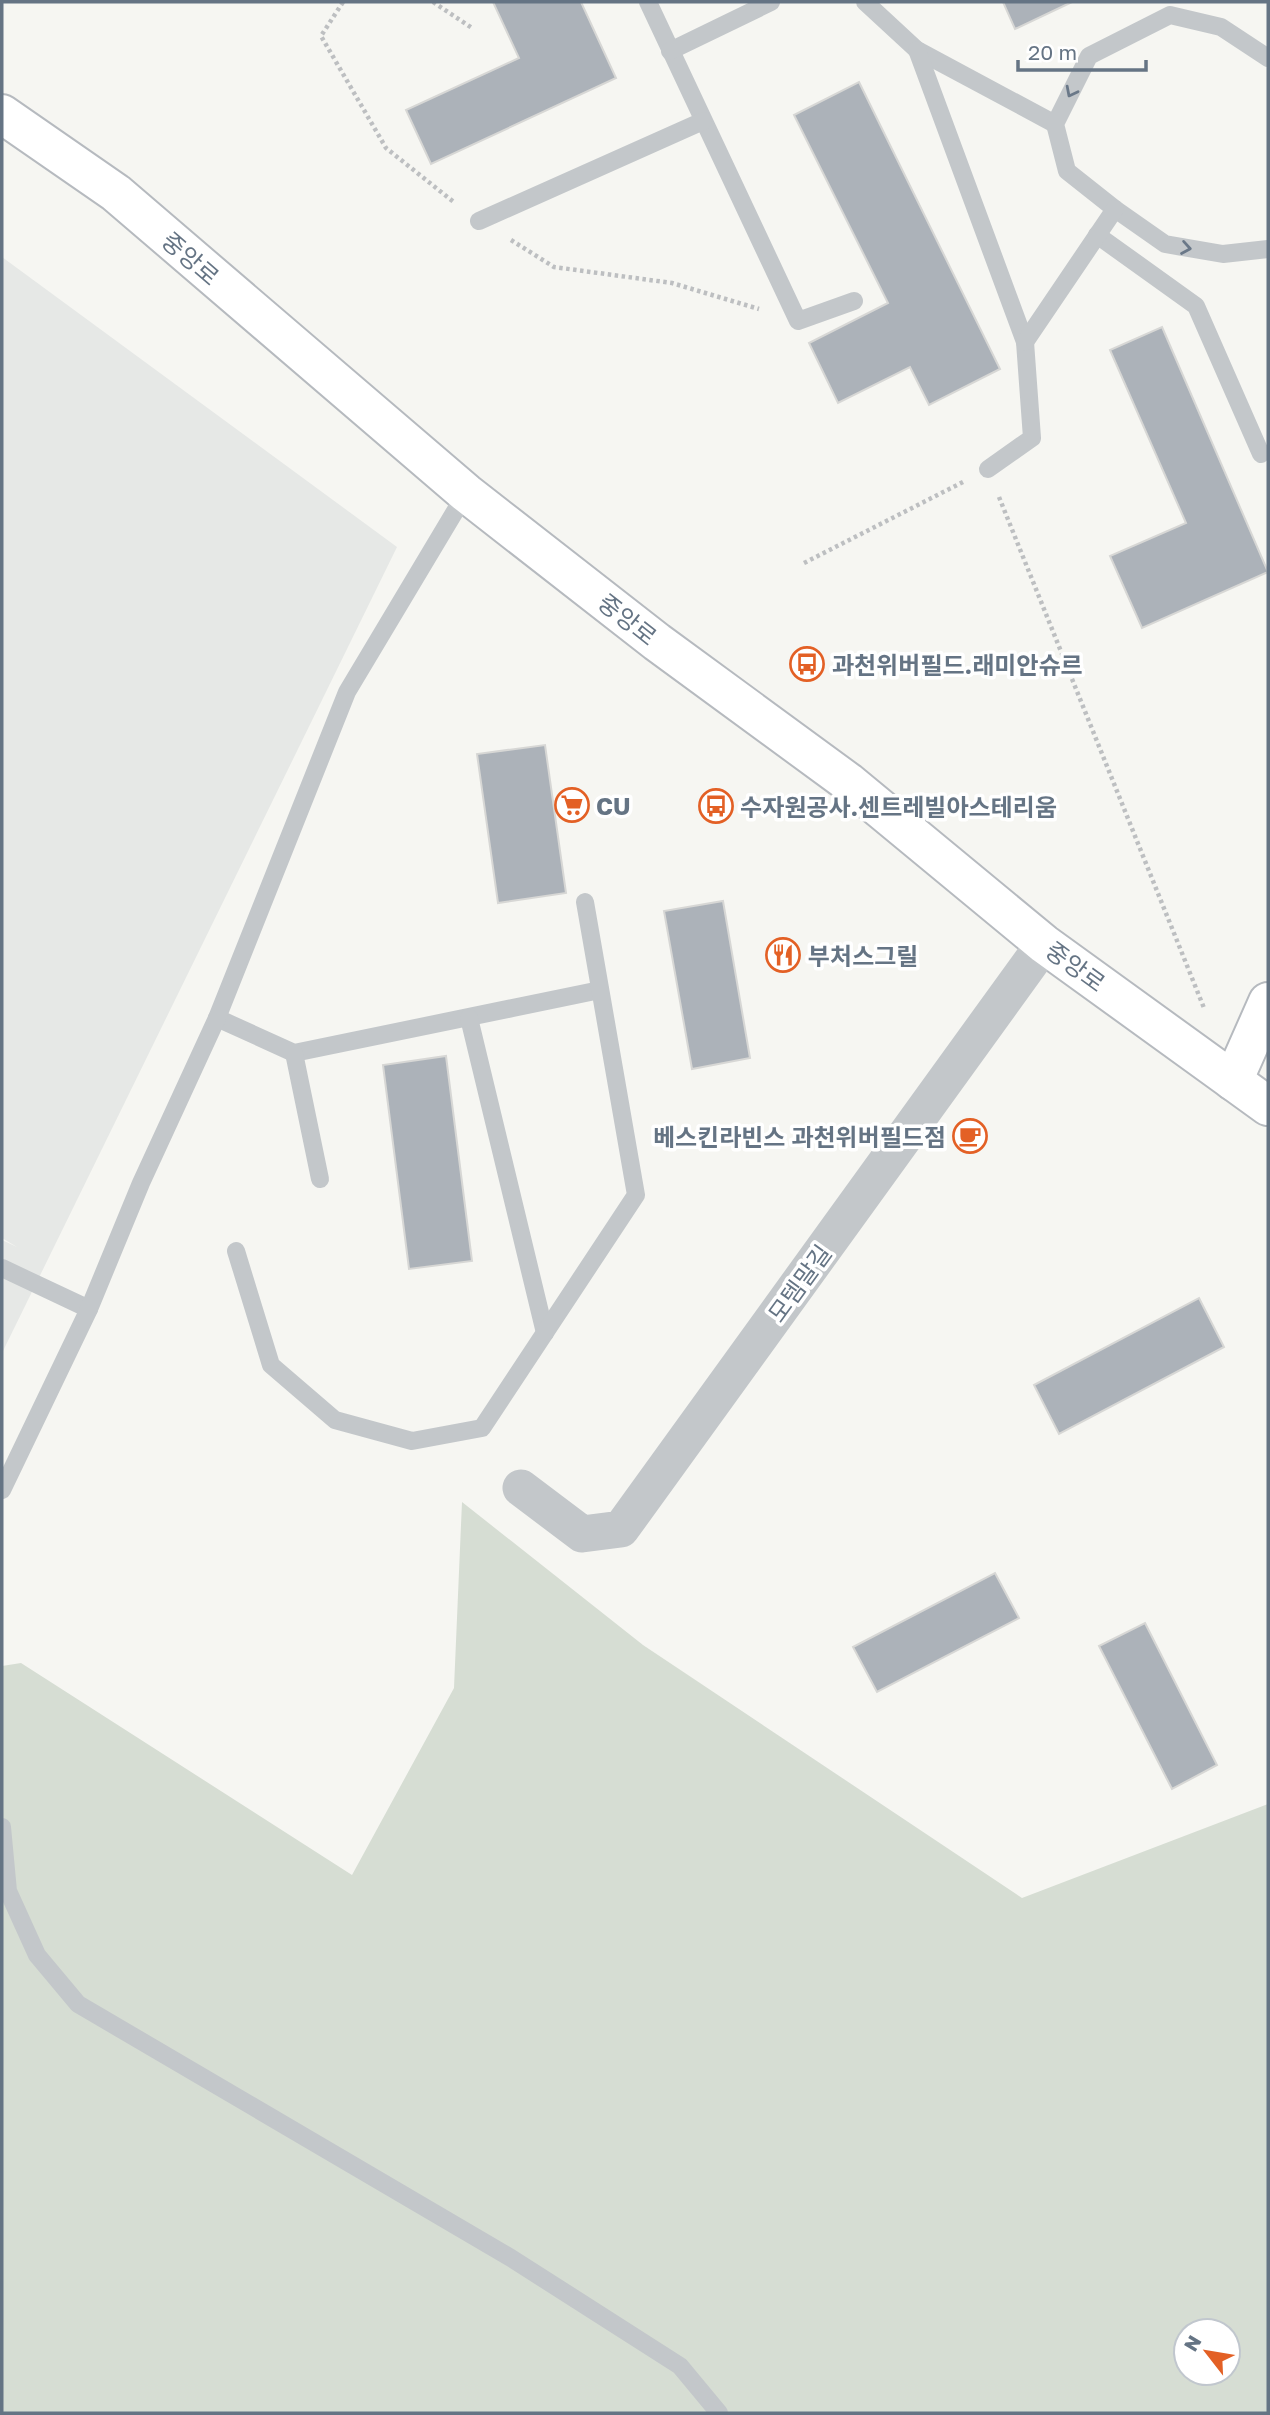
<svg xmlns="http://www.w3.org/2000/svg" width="1270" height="2415" font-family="'Golos Text','Noto Sans KR',sans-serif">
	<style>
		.built { fill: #e6e8e6 }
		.green { fill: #d6ddd3; fill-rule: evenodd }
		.building { fill: #acb2b9; stroke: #d7d7d5; stroke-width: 2 }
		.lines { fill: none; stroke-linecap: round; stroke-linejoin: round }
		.secondary-casing { stroke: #b6babf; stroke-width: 42 }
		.path { stroke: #bdbfc1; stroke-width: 4.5; stroke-dasharray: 3.5 3.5; stroke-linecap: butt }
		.lane { stroke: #c3c7ca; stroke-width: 18 }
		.street { stroke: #c3c7ca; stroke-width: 37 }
		.secondary { stroke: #fff; stroke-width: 38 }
		.oneway { stroke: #6a7888 }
		.labels { text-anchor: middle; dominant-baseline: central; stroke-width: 7; stroke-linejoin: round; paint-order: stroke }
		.street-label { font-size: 24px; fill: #657484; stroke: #fff }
		.poi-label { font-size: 24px; font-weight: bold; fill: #657484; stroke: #fff; text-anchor: start }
	</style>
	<rect width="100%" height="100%" fill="#f6f6f2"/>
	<polygon class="built" points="2,257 397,547 2,1353 2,1240 17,1247 2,1238"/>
	<path class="green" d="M462,1502L643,1645L1022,1898L1268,1804V2413H2V1666L21,1663L352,1875L454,1688ZM1186,2331H1228V2373H1186Z"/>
	<g class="building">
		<polygon points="493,2 581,2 616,78 431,164 406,110 519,58"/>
		<polygon points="1003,2 1072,2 1015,29"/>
		<polygon points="859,82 1000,369 929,405 910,367 838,403 809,343 888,303 794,115"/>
		<polygon points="1162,327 1268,572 1142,628 1110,556 1186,523 1110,350"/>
		<polygon points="545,745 566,893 498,903 477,754"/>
		<polygon points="723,901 750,1058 692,1069 664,911"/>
		<polygon points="446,1056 472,1261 409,1269 383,1065"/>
		<polygon points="1199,1298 1224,1347 1059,1434 1034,1385"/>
		<polygon points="995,1573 1019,1618 877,1692 853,1647"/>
		<polygon points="1145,1623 1217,1765 1172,1789 1099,1646"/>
	</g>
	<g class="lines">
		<g class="secondary-casing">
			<g id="secondary">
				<polyline points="2,114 116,193 466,493 657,642 848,782 1044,944 1268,1106"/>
				<polyline points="1233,1081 1268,1002"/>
			</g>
		</g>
		<g class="path">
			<polyline points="343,2 321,36 386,148 455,203"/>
			<polyline points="433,2 472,28"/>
			<polyline points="511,240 554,267 672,283 759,309"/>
			<polyline points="999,497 1204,1008"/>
			<polyline points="804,563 963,482"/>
		</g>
		<g class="lane">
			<polyline points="648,2 798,321 854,301"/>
			<polyline points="865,2 917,50 1055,124"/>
			<polyline points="917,50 1025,342 1032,438 988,469"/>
			<polyline points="670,51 771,2"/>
			<polyline points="1268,58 1221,27 1170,15 1089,56 1055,124 1067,171 1115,209 1165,244 1223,254 1268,249"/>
			<polyline points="479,221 703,121"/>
			<polyline points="1097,235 1196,306 1261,454"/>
			<polyline points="1025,342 1115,209"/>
			<polyline points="217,1018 294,1053 600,990"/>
			<polyline points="469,1018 545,1333"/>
			<polyline points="294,1053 320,1179"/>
			<polyline points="236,1251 271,1365 335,1420 412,1441 482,1428 636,1195 585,902"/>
			<polyline points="2,1268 89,1309"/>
			<polyline points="2,1490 89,1309 141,1183 217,1018 347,692 466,493"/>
			<polyline points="2,1827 8,1891 37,1955 78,2004 511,2258 680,2366 719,2413"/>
		</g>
		<polyline class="street" points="521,1488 582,1534 621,1529 1044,944"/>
		<use href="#secondary" class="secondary"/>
	</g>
	<defs><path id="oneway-chevron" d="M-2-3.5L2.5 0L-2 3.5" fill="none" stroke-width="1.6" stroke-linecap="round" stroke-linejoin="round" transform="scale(1.75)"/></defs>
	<g class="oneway">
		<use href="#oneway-chevron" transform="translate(1071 92) rotate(117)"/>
		<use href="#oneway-chevron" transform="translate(1186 248) rotate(10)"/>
	</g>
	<defs>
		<g id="bus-ring" transform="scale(1.75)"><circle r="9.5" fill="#fff" stroke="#e36025" stroke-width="1.5"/><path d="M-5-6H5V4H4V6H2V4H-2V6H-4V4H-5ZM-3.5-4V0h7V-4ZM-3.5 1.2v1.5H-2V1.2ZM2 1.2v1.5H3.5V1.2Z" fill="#e36025"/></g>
		<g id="supermarket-ring" transform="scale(1.75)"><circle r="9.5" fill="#fff" stroke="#e36025" stroke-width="1.5"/><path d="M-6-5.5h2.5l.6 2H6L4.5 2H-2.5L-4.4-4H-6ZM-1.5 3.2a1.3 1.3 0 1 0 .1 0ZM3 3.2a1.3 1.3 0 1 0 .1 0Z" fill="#e36025"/></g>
		<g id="restaurant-ring" transform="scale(1.75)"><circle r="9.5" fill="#fff" stroke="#e36025" stroke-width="1.5"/><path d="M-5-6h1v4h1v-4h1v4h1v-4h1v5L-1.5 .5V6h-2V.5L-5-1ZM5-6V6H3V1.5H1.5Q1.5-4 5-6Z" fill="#e36025"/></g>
		<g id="cafe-ring" transform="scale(1.75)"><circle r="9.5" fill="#fff" stroke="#e36025" stroke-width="1.5"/><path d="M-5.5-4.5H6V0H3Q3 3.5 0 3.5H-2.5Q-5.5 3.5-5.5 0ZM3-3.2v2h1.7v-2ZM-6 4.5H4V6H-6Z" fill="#e36025"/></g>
	</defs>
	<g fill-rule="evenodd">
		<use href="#bus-ring" x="807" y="664"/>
		<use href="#supermarket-ring" x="572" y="805"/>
		<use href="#bus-ring" x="716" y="806"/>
		<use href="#restaurant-ring" x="783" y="955"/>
		<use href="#cafe-ring" x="970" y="1136"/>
	</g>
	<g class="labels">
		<g class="street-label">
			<text transform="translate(191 258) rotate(41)">중앙로</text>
			<text transform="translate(628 619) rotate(38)">중앙로</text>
			<text transform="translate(1076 966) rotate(36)">중앙로</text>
			<text transform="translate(799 1283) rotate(-54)">모템말길</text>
		</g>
		<g class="poi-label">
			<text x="832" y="664">과천위버필드.래미안슈르</text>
			<text x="596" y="805">CU</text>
			<text x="740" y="806">수자원공사.센트레빌아스테리움</text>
			<text x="808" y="955">부처스그릴</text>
			<text x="946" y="1136" text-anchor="end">베스킨라빈스 과천위버필드점</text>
		</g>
	</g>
	<rect width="1270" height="2415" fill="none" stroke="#657484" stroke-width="7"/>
	<g transform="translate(1207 2352) rotate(301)"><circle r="33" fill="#ffffff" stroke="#c1c7ce" stroke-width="2"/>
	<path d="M0-5L12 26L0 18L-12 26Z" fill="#e36025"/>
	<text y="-10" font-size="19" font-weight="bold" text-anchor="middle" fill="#657484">N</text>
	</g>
	<path d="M1018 60v10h128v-10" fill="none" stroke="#657484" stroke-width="3.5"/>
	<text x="1028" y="60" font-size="21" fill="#657484" stroke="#ffffff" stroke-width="5" paint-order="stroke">20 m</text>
</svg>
